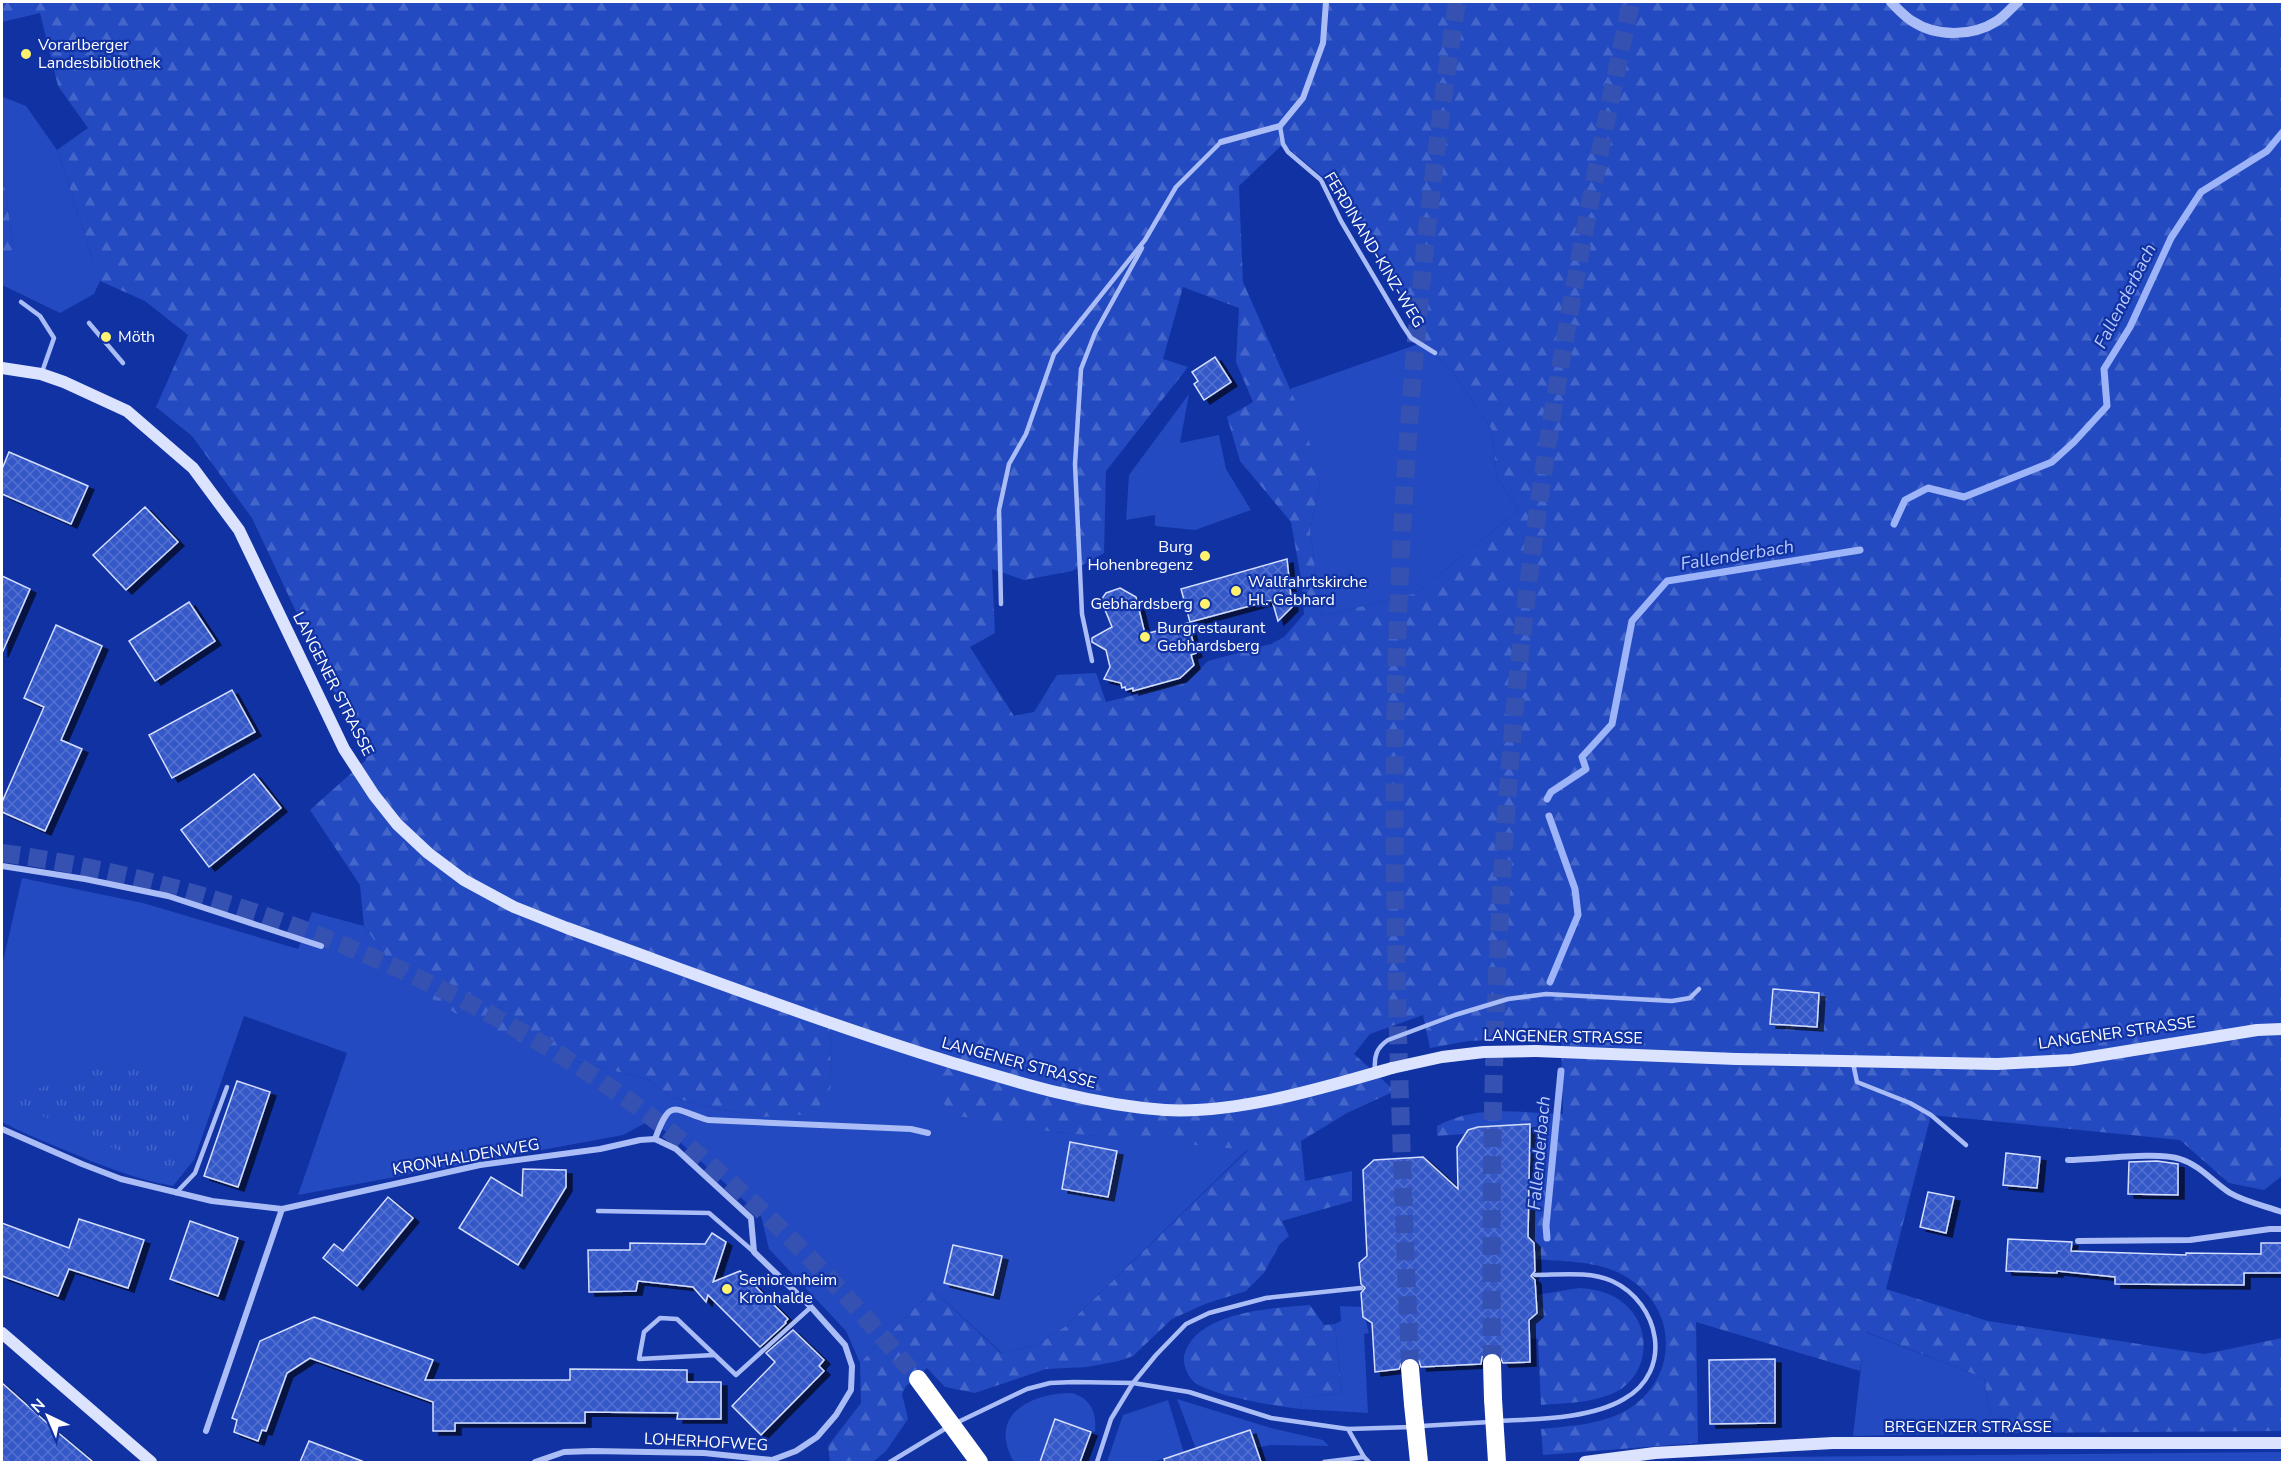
<svg xmlns="http://www.w3.org/2000/svg" width="2284" height="1464" font-family="'Nunito Sans',sans-serif">
	<style>
		.green { fill: #234ac1 }
		.forest { fill: url(#forest-firs); fill-rule: evenodd }
		.park { fill: url(#park-tufts) }
		.lines { fill: none; stroke-linecap: round; stroke-linejoin: round }
		.stream { stroke: #9db4f9; stroke-width: 7 }
		.building { fill: url(#building-cross-hatch); stroke: #d4defe; stroke-width: 1.5; filter: url(#shadow) }
		.motorway-tunnel { stroke: #3551b1; stroke-width: 18; stroke-dasharray: 18 9; stroke-linecap: butt }
		.service { stroke: #abbdf6; stroke-width: 4.5 }
		.minor { stroke: #abbdf6; stroke-width: 6 }
		.tertiary { stroke: #abbdf6; stroke-width: 10 }
		.secondary { stroke: #dbe3fe; stroke-width: 12 }
		.motorway { stroke: #fff; stroke-width: 18 }
		.secondary-bridge { stroke: #dbe3fe; stroke-width: 12 }
		.motorway-bridge { stroke: #fff; stroke-width: 18 }
		.poi-dot { fill: #fff36f; stroke: #1132a3; stroke-width: 2 }
		.labels { text-anchor: middle; dominant-baseline: central; stroke-width: 4.5; stroke-linejoin: round; paint-order: stroke }
		.poi-label { font-size: 16px; fill: #fff; stroke: #1132a3; text-anchor: start }
		.street-label { font-size: 16px; fill: #fff; stroke: #1132a3 }
		.water-label { font-size: 18px; font-style: italic; fill: #b8c9fc; stroke: #1132a3 }
	</style>
	<defs>
		<pattern id="forest-firs" width="22" height="20" patternUnits="userSpaceOnUse" patternTransform="scale(1.5)"><rect width="22" height="20" fill="#234ac1"/><path d="M5 1l3.5 6h-7zM16 11l3.5 6h-7z" fill="#4465ca"/></pattern>
		<pattern id="park-tufts" width="24" height="20" patternUnits="userSpaceOnUse" patternTransform="scale(1.5)"><rect width="24" height="20" fill="#234ac1"/><path d="M3 7l-1-3M5 7V3M7 7l1-3M15 17l-1-3M17 17v-4M19 17l1-3" fill="none" stroke="#4465ca"/></pattern>
		<pattern id="building-cross-hatch" width="8" height="8" patternUnits="userSpaceOnUse" patternTransform="scale(1.5)"><rect width="8" height="8" fill="#3558c8"/><path d="M0 0l8 8M0 8l8-8" fill="none" stroke="#5371d0"/></pattern>
		<filter id="shadow"><feDropShadow dx="6" dy="4" stdDeviation="0" flood-color="#0009"/></filter>
	</defs>
	<rect width="100%" height="100%" fill="#1132a3"/>
	<g class="green">
		<polygon points="3,97 26,106 57,150 100,281 94,294 60,313 2,285 2,253 14,250 2,169"/>
		<polygon points="1421,343 1451,369 1492,430 1497,478 1519,510 1416,593 1322,616 1310,531 1320,484 1290,389"/>
		<polygon points="1189,394 1180,443 1219,435 1226,469 1251,510 1195,530 1155,526 1155,515 1126,520 1129,475"/>
		<path d="M22,878L143,903L298,949L312,912L364,926L403,981L555,1056L647,1079L671,1097L718,1109L762,1117L831,1086L830,1025L934,1063L1054,1132L1248,1149L1066,1326L1037,1345L1002,1353L933,1290L860,1363L846,1331L769,1249L761,1216L673,1136L649,1121L623,1135L298,1195L347,1053L244,1016L194,1160L173,1186C134,1179 98,1164 62,1149C41,1140 21,1132 2,1122V966Z"/>
		<polygon points="1340,1306 1362,1307 1369,1333 1364,1334 1368,1413 1300,1409 1302,1398 1342,1393 1335,1324 1341,1321"/>
		<polygon points="1865,1332 1984,1378 1994,1433 1853,1436"/>
		<path d="M1072,1393C1092,1399 1097,1414 1095,1432L1055,1419L1040,1462H1014C987,1415 1030,1393 1072,1393Z"/>
		<polygon points="1177,1399 1271,1428 1323,1440 1329,1446 1270,1445 1256,1448 1250,1431 1196,1449"/>
		<polygon points="1168,1400 1184,1453 1152,1462 1107,1462 1123,1415"/>
		<polygon points="2282,1452 2282,1462 1676,1462 1771,1457"/>
	</g>
	<g class="forest">
		<path d="M2,2H2282V1176L2264,1190L2229,1183L2180,1140L1931,1115L1886,1289L1988,1321L2205,1354L2282,1338V1431L1994,1433L1984,1378L1866,1332L1860,1371L1696,1322L1698,1443L1543,1455L1541,1429C1568,1426 1600,1425 1625,1411C1677,1382 1680,1313 1631,1280C1603,1260 1567,1262 1534,1259V1243L1529,1237L1528,1233L1530,1124L1478,1127L1468,1130L1464,1134L1437,1136V1126C1478,1104 1519,1113 1563,1114L1561,1037L1468,1041L1430,1048L1423,1015L1370,1034L1354,1054L1395,1091L1347,1113L1301,1141L1305,1181L1352,1171V1201L1282,1221L1289,1236L1279,1245L1264,1273L1246,1291L1205,1304L1172,1319L1133,1356L1119,1361L1087,1367L1046,1369L975,1393L945,1387L927,1368L906,1386L902,1394L908,1419L886,1451L873,1462H830L828,1446L861,1403L860,1363L933,1290L1001,1353L1037,1345L1066,1326L1248,1150L1054,1132L947,1114L934,1063L830,1026L831,1086L826,1098L813,1114L762,1117L718,1109L671,1097L647,1079L555,1056L465,1019L403,981L364,926L360,885L310,810L366,760L252,518L192,436L156,407L188,335L145,301L100,281L57,150L88,128L58,86L40,13L2,22ZM1283,144L1335,187L1423,329L1421,343L1451,369L1492,430L1497,478L1519,510L1416,593L1322,616L1310,531L1320,484L1304,421L1243,282L1239,186ZM1183,287L1239,308L1236,362L1253,402L1227,417L1240,461L1291,522L1301,579L1304,614L1284,637L1271,644L1208,661L1187,682L1106,702L1096,673L1057,675L1034,712L1014,716L970,647L995,633L992,569L1024,580L1072,571L1104,553L1106,471L1188,367L1163,359Z"/>
		<polygon points="2,169 14,250 2,253"/>
		<path d="M1579,1288C1595,1289 1610,1292 1622,1302C1654,1326 1650,1376 1614,1393C1592,1403 1565,1403 1541,1405L1538,1339L1530,1338C1529,1323 1534,1310 1536,1295Z"/>
		<path d="M1310,1305L1324,1325L1335,1324L1342,1393L1302,1398L1300,1409C1276,1406 1210,1396 1193,1381C1187,1375 1183,1364 1184,1356C1195,1311 1274,1308 1310,1305Z"/>
	</g>
	<polygon class="park" points="107,1060 197,1087 173,1175 9,1101"/>
	<g class="lines">
		<g class="stream">
			<polyline points="1894,524 1905,500 1928,488 1964,497 2052,462 2074,442 2107,406 2104,369 2130,327 2171,238 2201,192 2267,151 2282,133"/>
			<polyline points="1547,799 1551,792 1586,769 1582,757 1612,724 1632,621 1667,581 1860,550"/>
			<polyline points="1549,816 1575,889 1578,915 1550,982"/>
			<polyline points="1547,1238 1546,1226 1561,1071"/>
		</g>
	</g>
	<g class="building">
		<polygon points="1215,357 1231,382 1204,400 1194,384 1198,381 1192,372"/>
		<polygon points="9,452 88,486 71,524 2,494 2,469"/>
		<polygon points="145,507 178,542 126,590 93,555"/>
		<polygon points="1287,559 1292,607 1278,621 1272,600 1190,622 1181,589"/>
		<polygon points="2,576 30,589 2,653"/>
		<polygon points="1120,588 1136,597 1145,634 1188,623 1196,653 1191,655 1194,665 1180,678 1133,691 1133,688 1126,690 1125,687 1122,688 1121,683 1104,679 1110,667 1106,650 1092,642 1092,638 1112,627 1101,600 1106,593"/>
		<polygon points="189,602 215,641 155,681 129,641"/>
		<polygon points="56,625 102,646 61,740 82,749 45,831 2,812 2,802 44,707 24,698"/>
		<polygon points="232,690 255,732 172,778 149,735"/>
		<polygon points="254,774 281,808 209,867 181,830"/>
		<polygon points="1773,989 1819,993 1817,1027 1770,1024"/>
		<polygon points="237,1081 270,1092 238,1187 204,1176"/>
		<polygon points="1530,1124 1528,1237 1534,1243 1535,1271 1531,1276 1535,1280 1537,1313 1529,1320 1530,1362 1503,1363 1498,1353 1491,1352 1482,1357 1481,1364 1421,1367 1419,1361 1410,1357 1403,1359 1399,1369 1375,1372 1372,1323 1363,1317 1361,1293 1365,1288 1361,1284 1359,1263 1367,1256 1363,1170 1374,1160 1423,1157 1458,1189 1457,1147 1468,1130 1478,1127"/>
		<polygon points="1070,1142 1117,1151 1108,1197 1062,1189"/>
		<polygon points="2006,1153 2040,1157 2037,1188 2003,1185"/>
		<polygon points="2157,1161 2178,1164 2178,1195 2128,1194 2129,1162"/>
		<polygon points="523,1169 566,1170 566,1187 518,1265 459,1228 491,1177 522,1196"/>
		<polygon points="1928,1192 1954,1197 1946,1233 1920,1227"/>
		<polygon points="388,1197 413,1218 357,1286 323,1258 334,1244 343,1251"/>
		<polygon points="79,1219 144,1240 128,1288 69,1269 58,1296 2,1276 2,1223 69,1248"/>
		<polygon points="190,1221 238,1238 218,1296 170,1279"/>
		<polygon points="712,1233 726,1242 713,1282 740,1271 788,1319 785,1322 786,1323 760,1347 708,1295 706,1302 693,1287 638,1281 636,1291 589,1292 588,1250 630,1250 630,1243 705,1244"/>
		<polygon points="2008,1239 2072,1242 2071,1251 2186,1255 2186,1253 2261,1254 2261,1243 2283,1243 2283,1273 2244,1273 2244,1285 2115,1284 2115,1277 2057,1271 2057,1273 2006,1271"/>
		<polygon points="953,1245 1002,1256 993,1295 944,1283"/>
		<polygon points="314,1317 433,1360 425,1380 570,1380 570,1369 687,1370 687,1382 721,1382 721,1419 677,1419 678,1413 585,1412 585,1423 455,1423 455,1431 433,1431 433,1402 310,1358 287,1373 266,1431 262,1430 258,1441 234,1432 237,1420 232,1418 260,1341"/>
		<polygon points="793,1330 824,1360 819,1366 824,1371 761,1435 732,1406 775,1362 766,1353"/>
		<polygon points="1775,1359 1775,1423 1710,1424 1709,1360"/>
		<polygon points="2,1383 56,1431 93,1462 2,1462"/>
		<polygon points="1055,1419 1091,1432 1080,1462 1040,1462"/>
		<polygon points="1250,1430 1261,1462 1165,1462 1164,1459"/>
		<polygon points="309,1441 362,1461 361,1462 300,1462"/>
	</g>
	<g class="lines">
		<g class="motorway-tunnel">
			<path d="M2,853C219,882 445,971 624,1097C735,1176 832,1275 918,1379"/>
			<path d="M1492,1363C1490,1151 1494,940 1513,729C1534,484 1580,242 1631,2"/>
			<path d="M1410,1368C1401,1139 1391,909 1396,680C1402,453 1423,226 1457,2"/>
		</g>
		<g class="service">
			<polyline points="1280,126 1283,144 1288,152 1321,180 1341,221 1403,326 1411,338 1435,353"/>
			<polyline points="21,302 40,316 54,338 42,372"/>
			<polyline points="89,323 123,363"/>
			<polyline points="1001,604 999,510 1009,464 1026,434 1054,354 1145,240 1176,187 1221,142"/>
			<polyline points="1092,661 1082,614 1075,464 1081,369 1095,333 1142,248"/>
			<polyline points="1853,1063 1857,1082 1910,1103 1931,1115 1966,1145"/>
			<path d="M1375,1070C1374,1057 1376,1048 1388,1040L1455,1015L1508,999L1546,994L1672,1001L1690,998L1699,989"/>
			<polyline points="176,1193 195,1173 227,1087"/>
			<polyline points="598,1211 709,1213 754,1252"/>
			<polyline points="714,1355 639,1359 644,1332 660,1318 677,1319 736,1375 811,1307"/>
			<path d="M1499,1421C1537,1419 1590,1419 1624,1399C1674,1371 1660,1303 1612,1281C1589,1271 1560,1275 1535,1275"/>
			<polyline points="956,1423 1027,1389 1050,1383 1074,1382 1133,1383 1189,1392 1271,1418 1348,1429 1364,1457"/>
			<polyline points="1421,1426 1490,1422"/>
			<polyline points="1348,1429 1412,1427"/>
			<polyline points="890,1462 948,1427"/>
			<polyline points="1097,1462 1111,1419 1133,1383 1156,1355 1186,1324 1209,1313 1266,1298 1361,1288"/>
			<polyline points="1324,1462 1364,1457 1369,1462"/>
		</g>
		<g class="minor">
			<polyline points="1221,142 1280,126 1303,98 1323,43 1326,2"/>
			<polyline points="2,866 85,879 168,896 321,946"/>
			<polyline points="2,1129 82,1164 121,1179 212,1201 282,1209 480,1165 600,1149 640,1140 655,1139 676,1149 751,1218 754,1252 811,1307 845,1345 852,1366 851,1390 836,1415 817,1437 796,1451 772,1460 704,1453 593,1451 564,1452 535,1462"/>
			<path d="M655,1139C671,1097 672,1109 708,1120L911,1129L928,1133"/>
			<path d="M2068,1160C2094,1160 2159,1151 2180,1159C2200,1165 2213,1182 2230,1193C2246,1202 2265,1206 2282,1212"/>
			<polyline points="2078,1241 2190,1240 2270,1229 2282,1229"/>
			<polyline points="206,1431 282,1209"/>
		</g>
		<path class="tertiary" d="M1891,2C1897,8 1904,16 1912,21C1936,37 1972,37 1997,21C2005,16 2011,8 2018,2"/>
		<g class="secondary">
			<path d="M2,368L41,374L64,382L127,411L193,468L239,530L344,749L374,795L397,824L428,853L464,880L514,907L567,928C695,974 823,1023 953,1063C1023,1084 1092,1105 1165,1110C1237,1114 1323,1088 1392,1068"/>
			<polyline points="1536,1051 1736,1059 1997,1064 2072,1060 2257,1030 2282,1029"/>
			<polyline points="2,1333 151,1462"/>
			<polyline points="1585,1462 1655,1453 1833,1443 2282,1443"/>
		</g>
		<g class="motorway">
			<polyline points="1492,1363 1493,1399"/>
			<polyline points="1410,1368 1413,1404"/>
			<polyline points="918,1379 979,1462"/>
		</g>
		<polyline class="secondary-bridge" points="1392,1068 1442,1057 1484,1052 1536,1051"/>
		<g class="motorway-bridge">
			<polyline points="1493,1399 1497,1462"/>
			<polyline points="1413,1404 1419,1462"/>
		</g>
	</g>
	<g class="poi-dot">
		<circle cx="26" cy="54" r="6"/>
		<circle cx="106" cy="337" r="6"/>
		<circle cx="1205" cy="556" r="6"/>
		<circle cx="1236" cy="591" r="6"/>
		<circle cx="1205" cy="604" r="6"/>
		<circle cx="1145" cy="637" r="6"/>
		<circle cx="727" cy="1289" r="6"/>
	</g>
	<g class="labels">
		<g class="poi-label">
			<text x="38" y="45">Vorarlberger<tspan x="38" dy="18">Landesbibliothek</tspan></text>
			<text x="118" y="337">Möth</text>
			<text x="1193" y="547" text-anchor="end">Burg<tspan x="1193" dy="18">Hohenbregenz</tspan></text>
			<text x="1248" y="582">Wallfahrtskirche<tspan x="1248" dy="18">Hl. Gebhard</tspan></text>
			<text x="1193" y="604" text-anchor="end">Gebhardsberg</text>
			<text x="1157" y="628">Burgrestaurant<tspan x="1157" dy="18">Gebhardsberg</tspan></text>
			<text x="739" y="1280">Seniorenheim<tspan x="739" dy="18">Kronhalde</tspan></text>
		</g>
		<g class="street-label">
			<text transform="translate(1374 250) rotate(59)">FERDINAND-KINZ-WEG</text>
			<text transform="translate(333 684) rotate(63)">LANGENER STRASSE</text>
			<text transform="translate(2117 1033) rotate(-8)">LANGENER STRASSE</text>
			<text transform="translate(1563 1037) rotate(1)">LANGENER STRASSE</text>
			<text transform="translate(1019 1063) rotate(15)">LANGENER STRASSE</text>
			<text transform="translate(466 1157) rotate(-10)">KRONHALDENWEG</text>
			<text x="1968" y="1427">BREGENZER STRASSE</text>
			<text transform="translate(706 1442) rotate(3)">LOHERHOFWEG</text>
		</g>
		<g class="water-label">
			<text transform="translate(2125 296) rotate(-63)">Fallenderbach</text>
			<text transform="translate(1737 555) rotate(-9)">Fallenderbach</text>
			<text transform="translate(1539 1153) rotate(-85)">Fallenderbach</text>
		</g>
	</g>
	<rect width="2284" height="1464" fill="none" stroke="#ffffff" stroke-width="6"/>
	<g transform="translate(48 1416) rotate(316)" stroke="#1132a3" stroke-width="4.5" paint-order="stroke">
	<path d="M0-4.5L10 22L0 15L-10 22Z" fill="#ffffff"/>
	<text y="-9" font-size="16" font-weight="bold" text-anchor="middle" fill="#ffffff">N</text>
	</g>
</svg>
